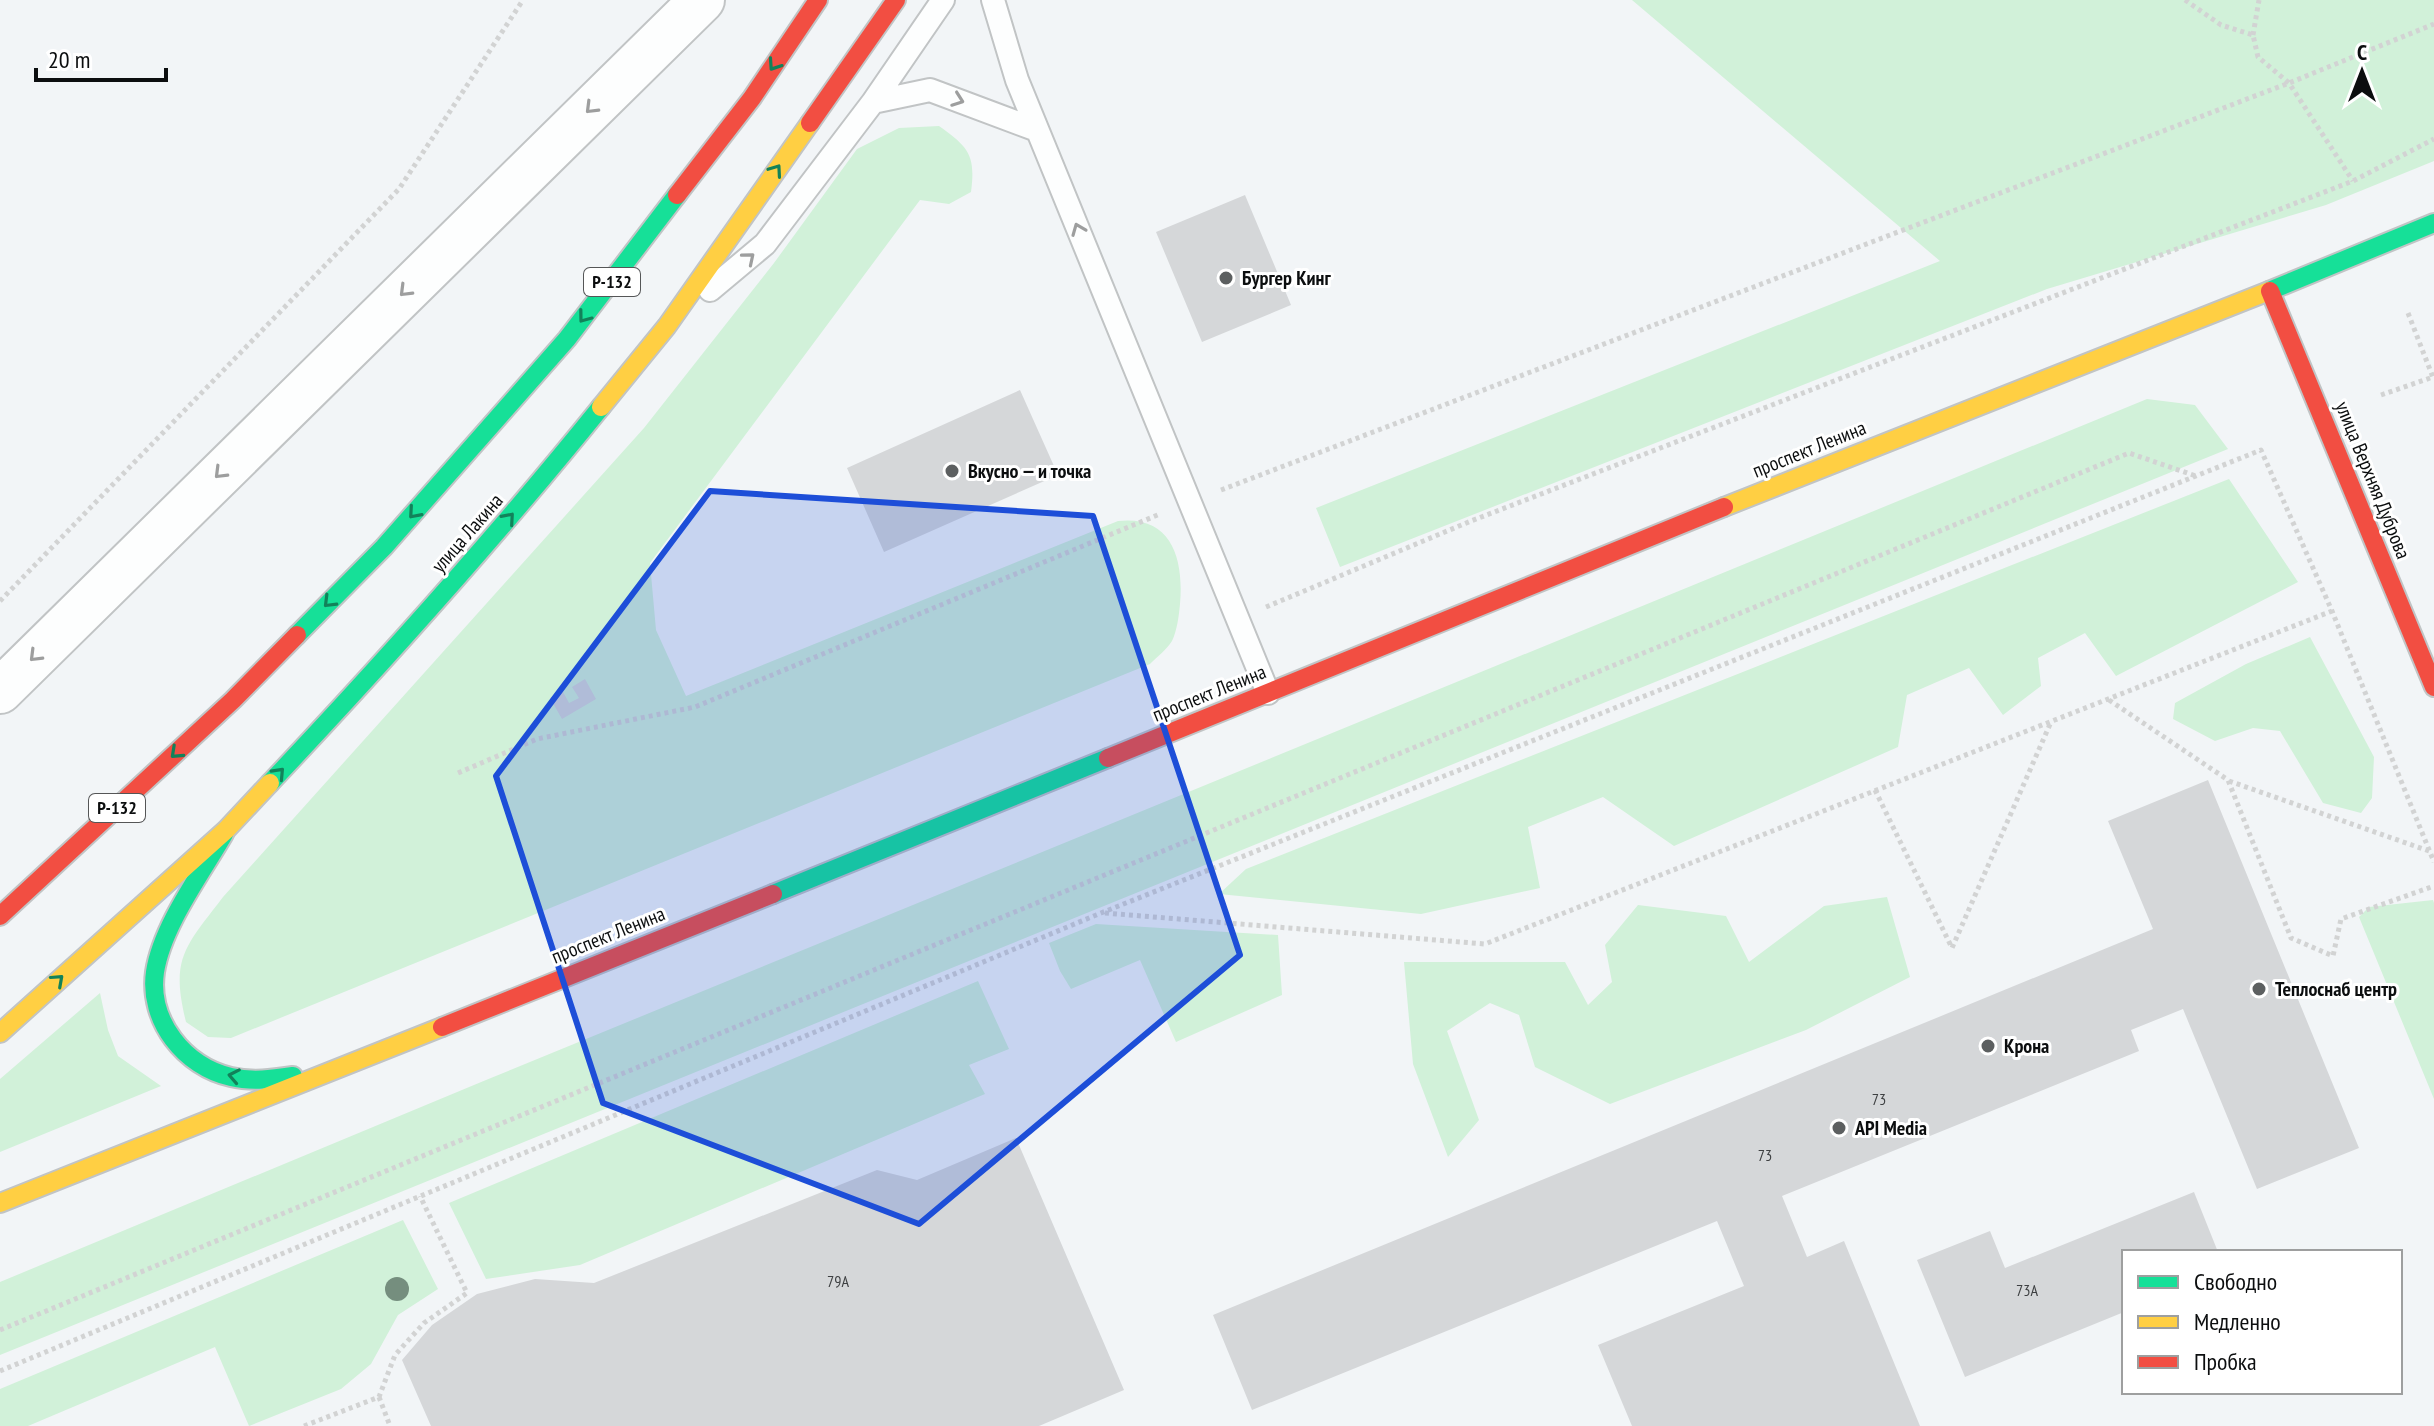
<svg xmlns="http://www.w3.org/2000/svg" width="2434" height="1426" font-family="'PT Sans Narrow',sans-serif">
<style>
.green{fill:#d1f1d9}
.building{fill:#d5d7d9}
.lines{fill:none;stroke-linecap:round;stroke-linejoin:round}
.lane-casing{stroke:#c1c4c5;stroke-width:26}
.street-casing{stroke:#c1c4c5;stroke-width:48}
.fast-casing{stroke:#c1c4c5;stroke-width:22}
.slow-casing{stroke:#c1c4c5;stroke-width:22}
.jam-casing{stroke:#c1c4c5;stroke-width:22}
.path{stroke:#d2d3d3;stroke-width:5;stroke-dasharray:4 4;stroke-linecap:butt}
.lane{stroke:#fdfefe;stroke-width:22}
.street{stroke:#fdfefe;stroke-width:44}
.fast{stroke:#16e098;stroke-width:18}
.slow{stroke:#ffcf43;stroke-width:18}
.jam{stroke:#f24e42;stroke-width:18}
.tree{fill:#758e7e}
.oneway{stroke:#12825a}
.oneway2{stroke:#9d9e9e}
.marked{fill:#1d4ed8;fill-opacity:0.2;stroke:#1d4ed8;stroke-width:6;stroke-linejoin:round}
.poi-dot{fill:#5c5f60;stroke:#fff;stroke-width:3}
.labels{text-anchor:middle;stroke-width:6;stroke-linejoin:round;paint-order:stroke}
.number-label{font-size:16px;fill:#3e4042}
.shield{fill:#fff;stroke:#555657;stroke-width:2}
.shield-label{font-size:18px;font-weight:bold;fill:#0c0e0f}
.poi-label{font-size:20px;font-weight:bold;fill:#0c0e0f;stroke:#fff;text-anchor:start}
.street-label{font-size:20px;fill:#0c0e0f;stroke:#fff}
</style>
<rect width="100%" height="100%" fill="#f2f5f7"/>
<!-- green -->
<path class="green" d="M1632,0H2434V161L2326,205L2047,289L1340,567L1316,508L1940,261Z
M939,126C968,147 976,154 971,192L949,204L920,200L650,563L656,630L686,696L1118,521C1172,515 1184,559 1180,604C1179,615 1177,631 1172,641C1167,649 1157,657 1150,664L231,1038L208,1037L186,1022C170,958 185,947 223,897L644,428L774,263L857,149L899,128Z
M2147,399L2195,405L2228,449L0,1355V1282L486,1080Z
M2229,479L2298,582L2116,676L2085,633L2038,658L2041,686L2003,715L1969,668L1907,695L1898,747L1674,846L1603,797L1528,827L1540,888L1421,914L1219,894L1246,869Z
M2310,637L2374,757L2372,798L2361,813L2323,803L2280,731L2253,728L2215,741L2173,719L2175,703L2246,664Z
M1887,897L1910,977L1806,1030L1610,1104L1535,1067L1519,1015L1490,1003L1447,1031L1479,1120L1448,1157L1413,1064L1404,962H1565L1588,1005L1612,982L1605,945L1638,905L1726,916L1749,962L1824,906Z
M2433,900L2434,903V1099L2359,917L2369,907Z
M1096,924L1278,935L1282,995L1176,1042L1140,960L1071,989L1060,971L1049,943Z
M978,981L1009,1049L969,1065L985,1094L580,1265L486,1279L449,1203Z
M100,993L108,1030L118,1056L161,1086L0,1152V1079Z
M403,1220L438,1289L398,1315L371,1364L341,1389L249,1426L215,1347L28,1426H0V1389Z"/>
<!-- building -->
<path class="building" d="M1245,195L1291,305L1202,342L1156,232Z
M1020,390L1058,475L884,552L847,468Z
M585,679L596,699L562,719L550,698L562,690L569,703L579,698L572,687Z
M2208,780L2359,1148L2257,1189L2183,1009L2131,1030L2139,1051L1782,1196L1807,1257L1844,1241L1920,1426H1632L1598,1345L1744,1286L1717,1221L1252,1410L1213,1315L2153,929L2108,821Z
M1016,1138L1124,1390L1039,1426H431L402,1360L432,1325L477,1294L535,1279L594,1283L877,1170L917,1180Z
M2194,1192L2218,1252H2124V1312L1965,1377L1917,1260L1990,1231L2005,1268Z"/>
<g class="lines">
<!-- lane casing -->
<g class="lane-casing">
<path id="lane" d="M993,0L1017,80L1268,693
M873,102L943,0
M710,290L765,244L873,102L930,90L1037,130"/>
</g>
<!-- street casing -->
<g class="street-casing">
<path id="street" d="M0,691L702,0"/>
</g>
<!-- fast casing -->
<g class="fast-casing">
<path id="fast" d="M2269,291L2434,223
M297,635L384,547L567,339L677,195
M270,783C385,661 496,537 601,407
M224,834C201,874 162,926 155,972C148,1021 185,1067 231,1077C252,1082 273,1079 293,1076
M773,894L1108,758"/>
</g>
<!-- slow casing -->
<g class="slow-casing">
<path id="slow" d="M601,407L667,326L810,123
M1724,507L2269,291
M0,1033L226,830L270,783
M0,1203L442,1027"/>
</g>
<!-- jam casing -->
<g class="jam-casing">
<path id="jam" d="M810,123L896,0
M677,195L752,98L818,0
M2270,291L2434,687
M1108,758L1724,507
M0,916L233,700L297,635
M442,1027L773,894"/>
</g>
<!-- path -->
<path class="path" d="M2185,0L2221,25L2253,35L2258,57L2289,83L2353,181
M2253,35L2259,0
M2408,313L2434,380
M2381,395L2433,377
M1221,490L2289,83L2434,24
M0,601L399,189L523,0
M1266,607L1471,521L2353,181L2434,139
M2109,700L2228,780L2291,938L2333,956L2341,919L2434,886
M458,773L537,739L695,707L1160,514
M2229,781L2429,851
M1875,790L1952,948L2051,722
M1105,913L1485,944L2332,611
M0,1330L2129,453L2196,476
M0,1371L1101,913L2261,450L2332,611L2434,862
M379,1397L390,1426
M304,1426L379,1397L395,1355L424,1323L467,1293L420,1196"/>
<!-- lane -->
<use href="#lane" class="lane"/>
<!-- street -->
<use href="#street" class="street"/>
<!-- fast -->
<use href="#fast" class="fast"/>
<!-- slow -->
<use href="#slow" class="slow"/>
<!-- jam -->
<use href="#jam" class="jam"/>
</g>
<!-- trees -->
<circle class="tree" cx="397" cy="1289" r="12"/>
<!-- one-way arrows -->
<defs><path id="oneway-chevron" d="M-2-3.5L2.5 0L-2 3.5" fill="none" stroke-width="1.6" stroke-linecap="round" stroke-linejoin="round" transform="scale(2)"/></defs>
<g class="oneway">
<use href="#oneway-chevron" transform="translate(774 65) rotate(124)"/>
<use href="#oneway-chevron" transform="translate(776 170) rotate(-55)"/>
<use href="#oneway-chevron" transform="translate(584 317) rotate(127)"/>
<use href="#oneway-chevron" transform="translate(414 513) rotate(131)"/>
<use href="#oneway-chevron" transform="translate(509 518) rotate(-49)"/>
<use href="#oneway-chevron" transform="translate(329 602) rotate(135)"/>
<use href="#oneway-chevron" transform="translate(176 753) rotate(137)"/>
<use href="#oneway-chevron" transform="translate(279 773) rotate(-47)"/>
<use href="#oneway-chevron" transform="translate(58 980) rotate(-42)"/>
<use href="#oneway-chevron" transform="translate(234 1076) rotate(-169)"/>
</g>
<g class="oneway2">
<use href="#oneway-chevron" transform="translate(958 100) rotate(20)"/>
<use href="#oneway-chevron" transform="translate(591 108) rotate(135)"/>
<use href="#oneway-chevron" transform="translate(1078 229) rotate(-112)"/>
<use href="#oneway-chevron" transform="translate(749 258) rotate(-40)"/>
<use href="#oneway-chevron" transform="translate(405 291) rotate(135)"/>
<use href="#oneway-chevron" transform="translate(220 473) rotate(135)"/>
<use href="#oneway-chevron" transform="translate(35 656) rotate(135)"/>
</g>
<!-- marked area -->
<path class="marked" d="M710,491L1093,516L1240,955L919,1224L603,1103L496,776Z"/>
<!-- markers -->
<g class="poi-dot">
<circle cx="1226" cy="278" r="8"/>
<circle cx="952" cy="471" r="8"/>
<circle cx="2259" cy="989" r="8"/>
<circle cx="1988" cy="1046" r="8"/>
<circle cx="1839" cy="1128" r="8"/>
</g>
<g class="labels">
<!-- number labels -->
<g class="number-label">
<text x="1879" y="1105">73</text>
<text x="1765" y="1161">73</text>
<text x="838" y="1287">79А</text>
<text x="2027" y="1296">73А</text>
</g>
<!-- shield labels -->
<g class="shield">
<rect x="584" y="268" width="56" height="28" rx="6"/>
<rect x="89" y="794" width="56" height="28" rx="6"/>
</g>
<g class="shield-label">
<text x="612" y="288">Р-132</text>
<text x="117" y="814">Р-132</text>
</g>
<!-- poi labels -->
<g class="poi-label">
<text x="1242" y="285">Бургер Кинг</text>
<text x="968" y="478">Вкусно — и точка</text>
<text x="2275" y="996">Теплоснаб центр</text>
<text x="2004" y="1053">Крона</text>
<text x="1855" y="1135">API Media</text>
</g>
<!-- street labels -->
<g class="street-label">
<text transform="translate(1809 449) rotate(-22)" y="7">проспект Ленина</text>
<text transform="translate(2373 480) rotate(68)" y="7">улица Верхняя Дуброва</text>
<text transform="translate(467 533) rotate(-49)" y="7">улица Лакина</text>
<text transform="translate(1209 693) rotate(-22)" y="7">проспект Ленина</text>
<text transform="translate(608 935) rotate(-22)" y="7">проспект Ленина</text>
</g>
</g>
<!-- legend -->
<rect x="2122" y="1250" width="280" height="144" fill="#ffffff" stroke="#9e9f9f" stroke-width="2"/>
<rect x="2138" y="1276" width="40" height="12" fill="#16e098" stroke="#9e9f9f" stroke-width="2"/>
<text x="2194" y="1290" font-size="24" fill="#0c0e0f">Свободно</text>
<rect x="2138" y="1316" width="40" height="12" fill="#ffcf43" stroke="#9e9f9f" stroke-width="2"/>
<text x="2194" y="1330" font-size="24" fill="#0c0e0f">Медленно</text>
<rect x="2138" y="1356" width="40" height="12" fill="#f24e42" stroke="#9e9f9f" stroke-width="2"/>
<text x="2194" y="1370" font-size="24" fill="#0c0e0f">Пробка</text>
<!-- north arrow -->
<g transform="translate(2362 72)" stroke="#ffffff" stroke-width="6" paint-order="stroke">
<path d="M0-6L14 30L0 20L-14 30Z" fill="#0c0e0f"/>
<text y="-12" font-size="22" font-weight="bold" text-anchor="middle" fill="#0c0e0f">С</text>
</g>
<!-- scale -->
<path d="M36 68v12h130v-12" fill="none" stroke="#0c0e0f" stroke-width="4"/>
<text x="48" y="68" font-size="24" fill="#0c0e0f" stroke="#ffffff" stroke-width="6" paint-order="stroke">20 m</text>
</svg>
